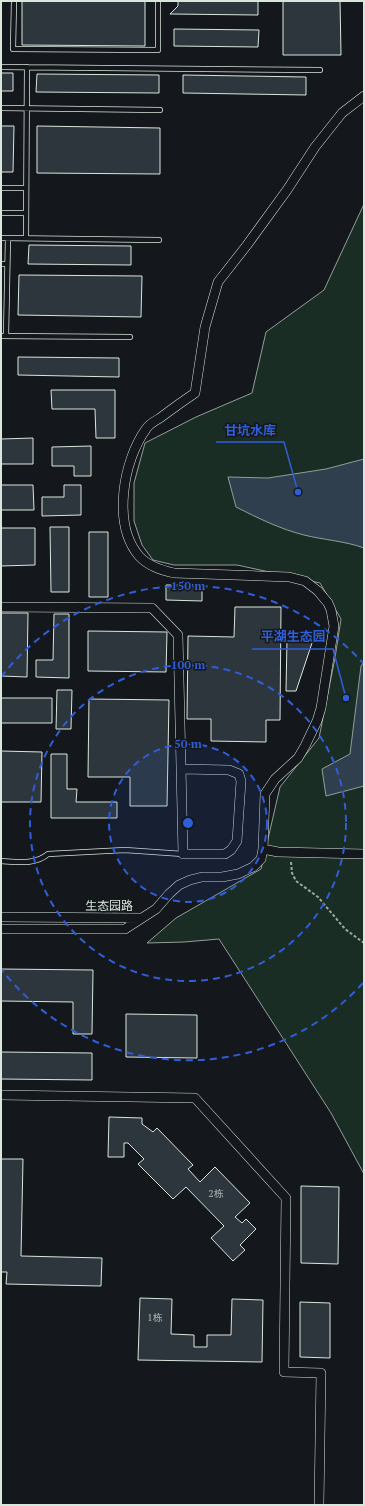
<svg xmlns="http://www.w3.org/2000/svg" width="365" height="1506" font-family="'PT Serif','Noto Sans SC',serif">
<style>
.green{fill:#1a2d24;stroke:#939e99}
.water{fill:#2f3f4d;stroke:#939e99}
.building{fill:#2c363c;stroke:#d8e6dc}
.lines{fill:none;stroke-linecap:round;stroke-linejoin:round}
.service-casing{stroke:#d8e6dc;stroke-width:6}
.minor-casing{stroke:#d8e6dc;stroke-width:10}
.path{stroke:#9da8a2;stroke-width:2;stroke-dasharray:3 2;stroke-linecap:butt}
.service{stroke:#14181c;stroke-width:4.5}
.minor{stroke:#14181c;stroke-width:9}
.ring{fill:none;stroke:#305dd8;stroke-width:2;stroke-dasharray:7 5}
.labels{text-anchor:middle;stroke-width:3;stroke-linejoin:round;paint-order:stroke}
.number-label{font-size:10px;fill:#adbab4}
.street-label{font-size:12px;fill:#d8e6dc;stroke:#14181c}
.centre{fill:#305dd8;stroke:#14181c;stroke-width:2}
.ring-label{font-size:12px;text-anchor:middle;font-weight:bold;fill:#305dd8;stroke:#14181c;stroke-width:3;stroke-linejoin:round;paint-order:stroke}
.leader{fill:none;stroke:#305dd8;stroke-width:1.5}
.callout-dot{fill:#305dd8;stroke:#14181c;stroke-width:1.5}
.callout-label{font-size:13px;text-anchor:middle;font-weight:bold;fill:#305dd8;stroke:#14181c;stroke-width:3;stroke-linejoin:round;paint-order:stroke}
</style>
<rect width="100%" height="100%" fill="#14181c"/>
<!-- green -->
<path class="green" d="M364,204V1174L331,1113L219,939L184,942L147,943L176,918L261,869L280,787L319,738L335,658L341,619L320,583L237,565H174L153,560L142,545L134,521V483L145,443L196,417L252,393L266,332L324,290Z"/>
<!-- water -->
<path class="water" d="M364,459V548C345,541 324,540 304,535C280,529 258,518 236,507L228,477L268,478L326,469Z
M364,662V786L326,796L322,769L350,754L361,666Z"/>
<!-- building -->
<path class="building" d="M22,1H145V46L22,45Z
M178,1H258V15L170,14L178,6Z
M283,1H340L341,55H283Z
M174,29L259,30L258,47L174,46Z
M1,73H13V91H1Z
M37,74L159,75V93L36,92Z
M183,75L306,77V95L183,93Z
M1,126H14L13,172H1Z
M37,126L160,128V174L37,173Z
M29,245L131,246V265L28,264Z
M19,275L142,276L141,317L18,315Z
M18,357L119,358V377L18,375Z
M51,390H115V438H96L95,409H52Z
M33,438V464H1V439Z
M91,446V476H74V466H52V447Z
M1,485H33L34,510H1Z
M64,485H81V515L42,516V497H64Z
M50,527H69V592H51Z
M1,528H35V565L1,566Z
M89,532H108V597H89Z
M166,585H202V601L166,600Z
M235,607H281L280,720H266V742L211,741V719H187L188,636L234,637Z
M1,613H28L27,677L1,676Z
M54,614H69V678L36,677V660H53Z
M88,631L167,632L166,672L88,671Z
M287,640H313L296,691H286Z
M57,690H72L71,729H56Z
M1,698H52V723H1Z
M89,699L169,700L167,806H130V777H88Z
M1,751L42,752L41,802H1Z
M51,754H67V789H77L76,802H117V818H51Z
M1,969L93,970L92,1034H73V1002L1,1001Z
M126,1014L197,1015V1058L126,1057Z
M1,1052L92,1053V1080L1,1079Z
M109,1117L142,1118V1124L153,1132L157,1128L193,1165L188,1169L200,1182L215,1167L250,1203L235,1217L242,1223L246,1219L256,1229L240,1245L245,1250L233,1261L211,1238L224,1226L186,1187L173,1199L138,1164L144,1159L128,1143H124V1157H108Z
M1,1159H23L21,1256L102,1258L101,1286L6,1284L7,1272H1Z
M301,1186L339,1187L338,1264L301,1263Z
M140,1298L172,1299L171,1334L194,1335V1347H207V1335H231L232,1299L263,1300L262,1362L138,1360Z
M300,1302L330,1303V1358L300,1357Z"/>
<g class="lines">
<!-- service casing -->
<g class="service-casing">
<path id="service" d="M14,1L13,49L158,50V1
M1,67L320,70
M1,108L160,110
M1,188H26
M1,213H26
M1,238L159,240
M26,238L27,67
M1,264H7
M1,336L130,337
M6,336L8,238
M1,861C18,862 35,865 48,854L125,850L183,854"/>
</g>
<!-- minor casing -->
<g class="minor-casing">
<path id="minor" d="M1,607L152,608L178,635L183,854H225L231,850L237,841L241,781L239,774L229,770L182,769
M263,849L278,852L364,854
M1,917L142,918
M1,929H125L156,909L169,894L179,885L190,880L202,877H222L238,874L253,867L261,859L263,849L265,794L275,779L298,758L305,746L317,721L321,708L334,626L331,610L328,603L318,591L305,581L289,577L174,573C161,570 148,566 139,556C112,524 123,461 146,429C149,424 155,421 160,418C172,409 183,401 195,393L205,327L218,282L247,245L287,190L315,147L342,113L364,96
M1,1095L195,1098L286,1198L284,1372L321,1373L319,1505"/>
</g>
<!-- path -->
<path class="path" d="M291,862L292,873L296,881L318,897L345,929L364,943"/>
<!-- service -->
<use href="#service" class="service"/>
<!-- minor -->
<use href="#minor" class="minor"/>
</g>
<!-- distance rings -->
<circle cx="188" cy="823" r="79" fill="#305dd8" fill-opacity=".12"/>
<g class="ring">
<circle cx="188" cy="823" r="79"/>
<circle cx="188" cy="823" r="158"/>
<path d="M363 983A237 237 0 0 1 1 969M1 677A237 237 0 0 1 363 663"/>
</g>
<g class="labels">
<!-- number labels -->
<g class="number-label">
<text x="216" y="1197">2栋</text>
<text x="155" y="1321">1栋</text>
</g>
<!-- street labels -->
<g class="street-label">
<text x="109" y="910">生态园路</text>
</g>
</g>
<circle cx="188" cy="823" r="6" class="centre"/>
<g class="ring-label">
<text x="188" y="590">150 m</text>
<text x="188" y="669">100 m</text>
<text x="188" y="748">50 m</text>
</g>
<!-- callouts -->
<path class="leader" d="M298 492L284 442H216M346 698L333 649H252"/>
<g class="callout-dot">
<circle cx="298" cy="492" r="4"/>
<circle cx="346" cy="698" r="4"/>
</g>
<g class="callout-label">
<text x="250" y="435">甘坑水库</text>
<text x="293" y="641">平湖生态园</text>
</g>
<!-- border -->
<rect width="365" height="1506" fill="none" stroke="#d8e6dc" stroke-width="4"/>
</svg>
